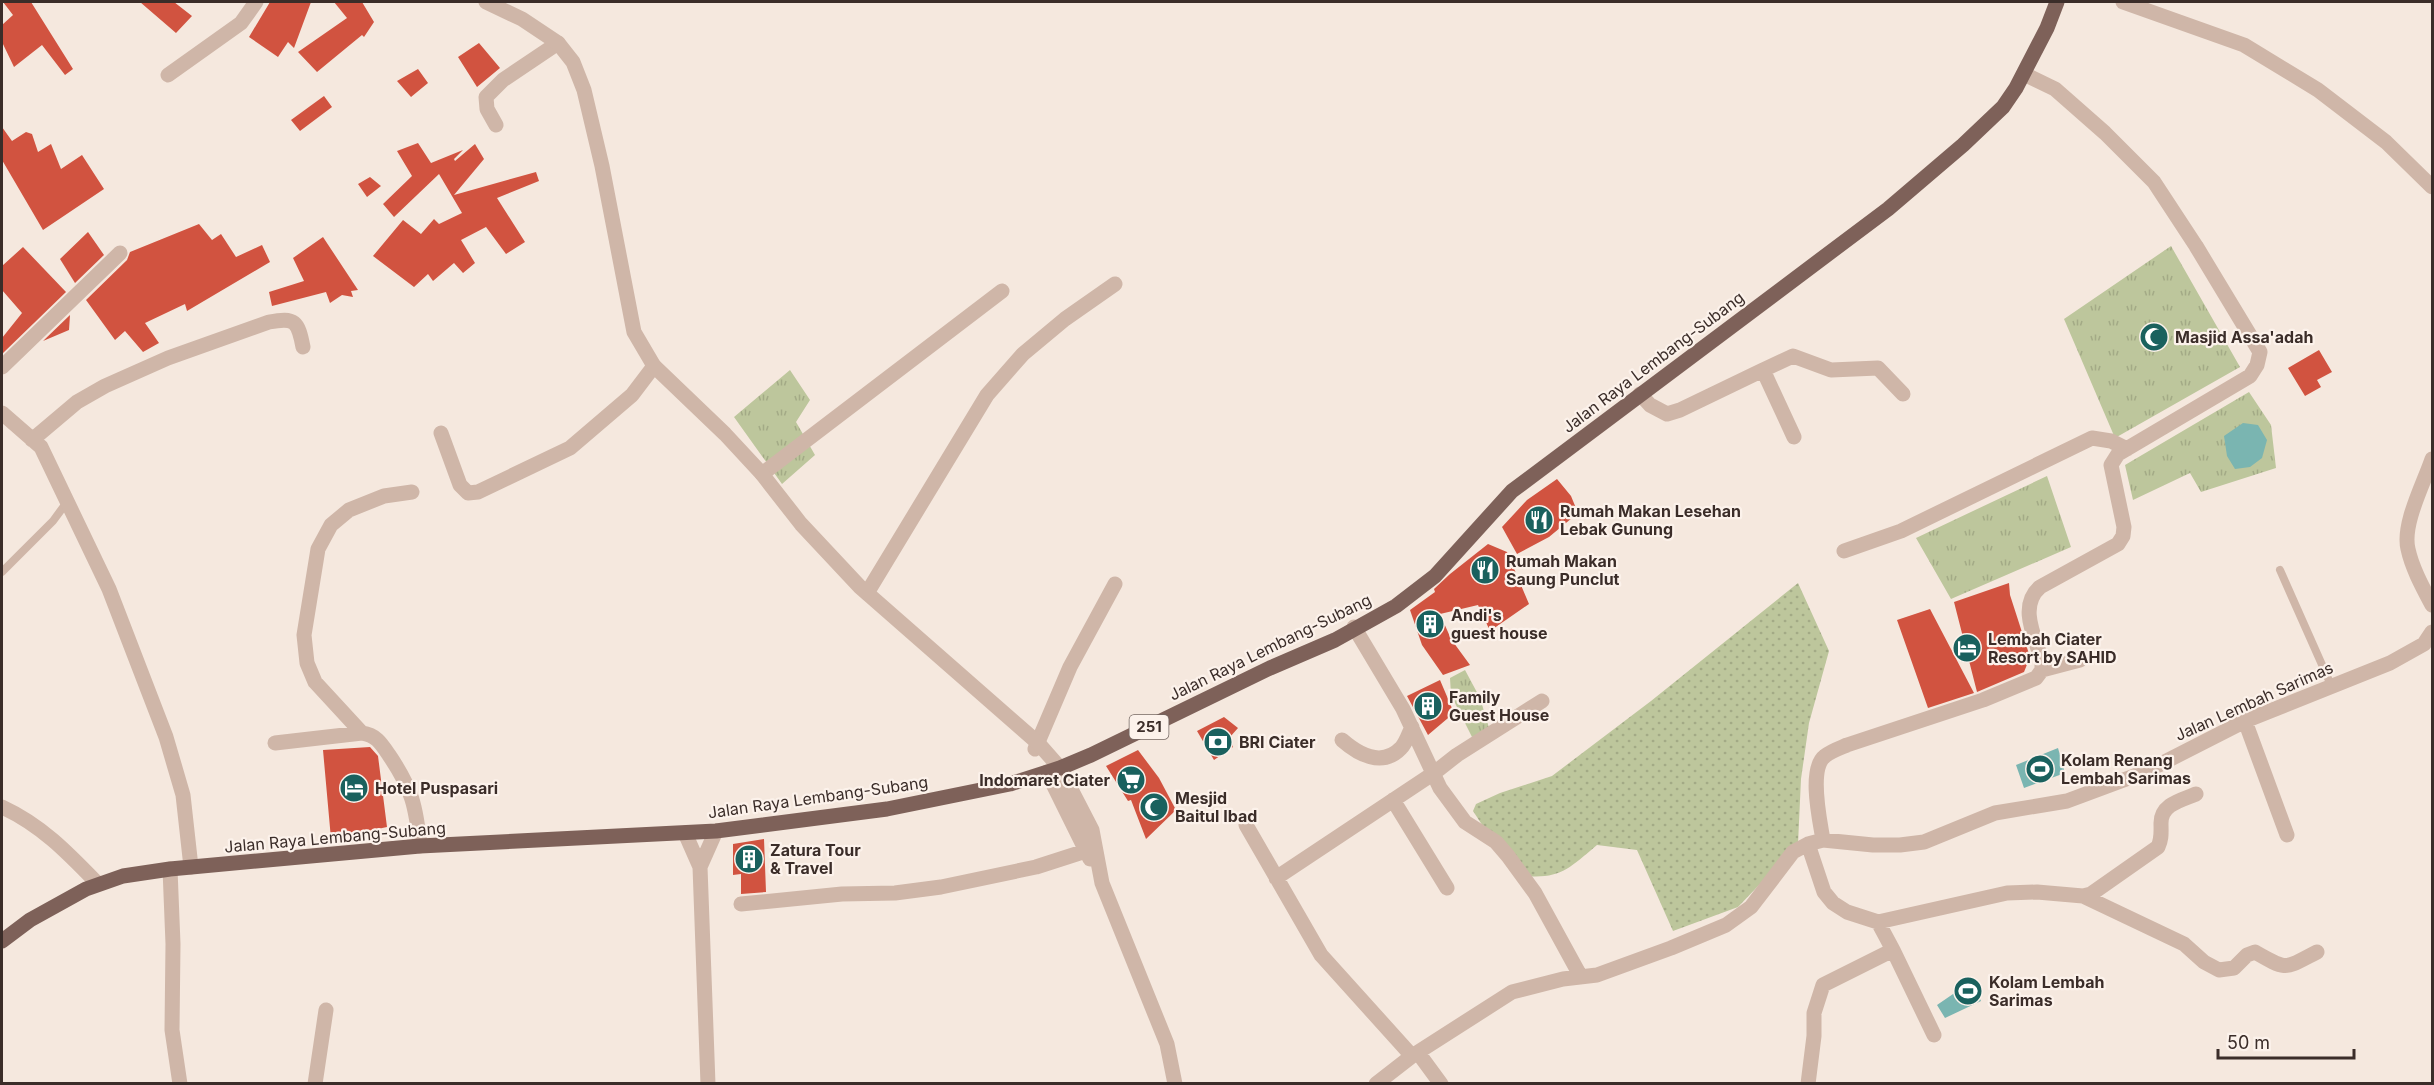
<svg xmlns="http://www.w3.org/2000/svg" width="2434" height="1085" font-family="Inter,sans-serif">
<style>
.grass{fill:url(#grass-dots)}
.park{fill:url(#park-tufts)}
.water{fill:#7ab5b1}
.building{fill:#d15340}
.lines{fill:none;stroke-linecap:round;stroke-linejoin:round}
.service{stroke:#cfb6a8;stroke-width:8}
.minor{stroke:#cfb6a8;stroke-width:15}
.tertiary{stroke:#cfb6a8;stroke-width:15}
.primary{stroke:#7e6159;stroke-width:15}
.labels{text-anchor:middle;stroke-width:4.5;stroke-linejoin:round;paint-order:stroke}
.shield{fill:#fcf2eb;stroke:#756863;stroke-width:1.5}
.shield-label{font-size:15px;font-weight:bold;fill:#3b2d29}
.poi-label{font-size:16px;font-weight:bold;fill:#3b2d29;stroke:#fcf2eb;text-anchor:start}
.street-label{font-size:16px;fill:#3b2d29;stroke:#fcf2eb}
</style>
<defs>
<pattern id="grass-dots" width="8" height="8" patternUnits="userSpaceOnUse" patternTransform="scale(1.5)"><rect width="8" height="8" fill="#bdc69c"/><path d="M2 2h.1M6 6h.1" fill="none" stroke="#a3aa86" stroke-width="1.8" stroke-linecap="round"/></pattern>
<pattern id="park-tufts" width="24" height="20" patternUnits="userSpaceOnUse" patternTransform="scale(1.5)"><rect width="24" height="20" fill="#bdc69c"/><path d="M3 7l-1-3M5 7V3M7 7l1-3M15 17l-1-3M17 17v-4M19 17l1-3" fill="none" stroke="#a3aa86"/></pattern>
</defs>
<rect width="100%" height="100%" fill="#f5e8de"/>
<!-- grass -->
<path class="grass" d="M1798,583L1829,651L1809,723L1801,779L1798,844L1738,907L1673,931L1637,850L1597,845C1565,872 1559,880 1515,875L1473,811L1476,804L1500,793L1552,776L1651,701Z"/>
<!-- park -->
<path class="park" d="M2171,246L2240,367L2115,438L2064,319Z
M790,370L810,400L796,422L815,455L782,484L734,417Z
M2249,392L2271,425L2276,468L2201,492L2190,473L2133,500L2125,465Z
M2047,476L2071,547L1951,599L1916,538Z
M1465,670L1480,698L1490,731L1472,737L1451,695L1450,678Z"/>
<!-- water -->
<path class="water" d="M2243,423L2258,425L2267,440L2262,458L2250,467L2235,469L2227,456L2224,436Z
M2058,748L2065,773L2024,788L2016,765Z
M1972,981L1981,1001L1945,1018L1937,1005Z"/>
<!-- building -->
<path class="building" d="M3,2H31L73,69L65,75L42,45L14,67L2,42V25L13,15Z
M140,2H174L192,16L176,33Z
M270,2H311L294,48L288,42L278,57L249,37Z
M334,2H362L374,22L364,37L362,35L317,72L298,52L347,18Z
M479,43L500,68L477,87L458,57Z
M418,69L428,83L411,97L397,81Z
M324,96L332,107L300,131L291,120Z
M2,127L12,141L26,132L32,134L38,152L51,144L61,169L82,155L104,189L43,230L2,160Z
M418,143L431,163L463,150L454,159L455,161L475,144L484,159L454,195L536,172L539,181L497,198L525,242L506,254L486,227L461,240L475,263L463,273L454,263L433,281L428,274L414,287L373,256L403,220L421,234L434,219L439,224L462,213L439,174L394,217L383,204L412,176L397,151Z
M370,177L381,186L367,197L358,184Z
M199,224L212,240L221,234L236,257L262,245L270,262L187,311L185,304L145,323L159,343L143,352L125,331L115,340L86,300L127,260L130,252Z
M88,232L104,255L75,283L60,259Z
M323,237L358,290L351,291L353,297L342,295L330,303L326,292L272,306L269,292L304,281L293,258Z
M23,247L66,292L2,354V338L22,313L2,290V266Z
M70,315L69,330L43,341Z
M2319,350L2332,372L2317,380L2321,387L2305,396L2288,368Z
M1557,479L1571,496L1578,513L1549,537L1517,554L1502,527L1527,500Z
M1488,544L1507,552L1529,604L1490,631L1478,605L1440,614L1451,639L1470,665L1443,675L1422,645L1410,610L1435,592L1434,589L1450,574Z
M2009,583L2010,595L2030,657L2024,672L1977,692L1954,602Z
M1930,609L1974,693L1928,708L1897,620Z
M1440,680L1454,713L1428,735L1407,696Z
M1224,717L1238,728L1230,737L1233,747L1214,760L1197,731Z
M370,747L378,756L387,827L331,839L323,750Z
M1138,750L1159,778L1176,810L1146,839L1131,800L1128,801L1106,766Z
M764,839L766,892L741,894V874L733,875V844Z"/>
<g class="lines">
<!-- service -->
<path class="service" d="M2280,570L2331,685
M2,572L53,521L67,502"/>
<!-- minor -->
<path class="minor" d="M2123,2L2244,45L2318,90L2386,142L2432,187
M168,75L241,23L256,2
M496,125L487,109L486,97L503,80L558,43
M2,367L120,253
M1763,370L1793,356L1831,370L1878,368L1903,394
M1640,394L1650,405L1667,414L1680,410L1763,370L1794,437
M2,413L41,447L109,589L166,737L183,795L191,867
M441,433L460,485L468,493L478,492L570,448L632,395L654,366
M32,440L77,402L105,386L168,358L269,322C295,317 298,321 303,347
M2432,459C2424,483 2402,524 2408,549C2412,568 2423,588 2432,605
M762,474L1002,291
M1844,551L1901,531L2092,438L2111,441L2127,449
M867,593L987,395L1023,354L1065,319L1115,284
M1354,627L1403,709L1440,788L1465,822L1496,842L1508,856L1535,893L1581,977
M2042,670L2080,660
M2245,721L2287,835
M362,733L315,682L307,663L304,635L318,549L331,525L349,510L384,496L412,492
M1342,740C1358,754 1382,768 1401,748C1406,743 1409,733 1412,727
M275,743L362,733C376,735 381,743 389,755C412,789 416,806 420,846
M1035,749L1070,667L1115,584
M1060,768L1092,830L1102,883L1167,1044L1175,1084
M1047,772L1090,859
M1393,800L1447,888
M2,807C41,825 67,852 97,883
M1246,825L1321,955L1412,1056
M685,833L700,867L708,1084
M1823,840C1820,821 1808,769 1825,756C1831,751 1840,748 1847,745L1983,700L2036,678L2042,670V661C2035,637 2018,606 2040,587L2118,544L2123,536L2124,527L2111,465L2118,454L2250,376L2257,365L2260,352L2196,246L2154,182L2105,133L2055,89L2024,74
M1808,844L1824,892L1833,903L1847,912L1878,922L2007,893L2037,892L2083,896L2091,894L2158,847C2162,838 2161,833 2161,823C2161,804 2182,800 2196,794
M700,867L716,831
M170,869L173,944L172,1030L180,1084
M1276,878L1434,773L1457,755L1542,701
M2083,896L2184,944L2204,962L2219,970L2234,968L2247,955L2255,952C2288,971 2284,969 2317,952
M741,904L842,894L895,893L941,887L1036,867L1095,848
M1878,922L1893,950L1934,1035
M1419,1054L1441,1084
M315,1084L326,1010
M1376,1084L1412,1056L1512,992L1563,979L1597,975L1671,948L1726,925L1751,907L1793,852L1808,844L1823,840L1873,845H1900L1924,842L1995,813L2067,801L2145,772L2245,721L2390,663L2424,644L2432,632
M1808,1084L1814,1036V1013L1823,985L1893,950"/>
<!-- tertiary -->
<path class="tertiary" d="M486,2L522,19L558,43L573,62L584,90L602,166L634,332L654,366L725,434L762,474L801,524L860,587L1038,743L1060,768"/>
<!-- primary -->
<path class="primary" d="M2,941L30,920L86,889L123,876L170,869L420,846L716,831L887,809L1010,784L1060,768L1091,755L1270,668L1335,640L1396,606L1435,576L1512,491L1888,209L1963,145L2003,107L2016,88L2047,28L2057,2"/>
</g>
<!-- icons -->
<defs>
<g id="mosque-disc" transform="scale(1.5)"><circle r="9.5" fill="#1a615e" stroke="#fcf2eb"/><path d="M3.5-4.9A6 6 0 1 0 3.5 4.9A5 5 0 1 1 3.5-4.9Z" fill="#fff"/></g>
<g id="restaurant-disc" transform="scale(1.5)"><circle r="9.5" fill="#1a615e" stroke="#fcf2eb"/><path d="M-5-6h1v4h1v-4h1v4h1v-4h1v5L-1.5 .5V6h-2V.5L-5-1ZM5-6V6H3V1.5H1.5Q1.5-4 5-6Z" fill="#fff"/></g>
<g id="building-disc" transform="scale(1.5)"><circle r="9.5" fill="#1a615e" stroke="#fcf2eb"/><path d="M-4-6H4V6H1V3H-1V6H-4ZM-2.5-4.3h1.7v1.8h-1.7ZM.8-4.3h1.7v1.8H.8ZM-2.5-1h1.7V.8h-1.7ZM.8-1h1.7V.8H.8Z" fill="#fff"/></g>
<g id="hotel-disc" transform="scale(1.5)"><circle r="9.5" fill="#1a615e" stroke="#fcf2eb"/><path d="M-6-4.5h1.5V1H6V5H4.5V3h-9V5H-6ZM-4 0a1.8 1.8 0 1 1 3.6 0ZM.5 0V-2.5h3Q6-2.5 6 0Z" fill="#fff"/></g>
<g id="bank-disc" transform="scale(1.5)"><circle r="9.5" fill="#1a615e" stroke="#fcf2eb"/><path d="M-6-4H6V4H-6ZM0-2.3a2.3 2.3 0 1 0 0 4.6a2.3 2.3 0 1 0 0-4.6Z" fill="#fff"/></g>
<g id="stadium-disc" transform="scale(1.5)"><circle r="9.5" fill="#1a615e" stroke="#fcf2eb"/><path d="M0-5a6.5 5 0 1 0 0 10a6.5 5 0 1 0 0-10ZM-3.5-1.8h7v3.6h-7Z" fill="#fff"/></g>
<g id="supermarket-disc" transform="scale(1.5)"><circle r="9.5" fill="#1a615e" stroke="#fcf2eb"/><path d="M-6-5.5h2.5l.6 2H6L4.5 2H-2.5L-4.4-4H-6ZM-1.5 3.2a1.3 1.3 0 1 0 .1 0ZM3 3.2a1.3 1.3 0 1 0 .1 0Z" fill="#fff"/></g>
</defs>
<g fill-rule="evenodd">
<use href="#mosque-disc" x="2154" y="337"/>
<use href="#restaurant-disc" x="1539" y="520"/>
<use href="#restaurant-disc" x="1485" y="570"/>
<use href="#building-disc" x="1430" y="624"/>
<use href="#hotel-disc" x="1967" y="648"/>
<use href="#building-disc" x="1428" y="706"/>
<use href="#bank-disc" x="1218" y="742"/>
<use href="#stadium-disc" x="2040" y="769"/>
<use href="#supermarket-disc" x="1131" y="780"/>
<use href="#hotel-disc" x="354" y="788"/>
<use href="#mosque-disc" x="1154" y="807"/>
<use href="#building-disc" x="749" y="859"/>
<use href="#stadium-disc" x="1968" y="991"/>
</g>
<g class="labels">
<!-- shield labels -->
<rect class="shield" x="1129.5" y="715" width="39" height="24" rx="4.5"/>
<g class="shield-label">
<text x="1149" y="732">251</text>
</g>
<!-- poi labels -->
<g class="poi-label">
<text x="2175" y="343">Masjid Assa'adah</text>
<text x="1560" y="517">Rumah Makan Lesehan<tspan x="1560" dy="18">Lebak Gunung</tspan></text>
<text x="1506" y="567">Rumah Makan<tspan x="1506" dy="18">Saung Punclut</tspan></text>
<text x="1451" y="621">Andi's<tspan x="1451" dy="18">guest house</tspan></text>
<text x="1988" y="645">Lembah Ciater<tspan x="1988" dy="18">Resort by SAHID</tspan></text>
<text x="1449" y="703">Family<tspan x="1449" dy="18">Guest House</tspan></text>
<text x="1239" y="748">BRI Ciater</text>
<text x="2061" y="766">Kolam Renang<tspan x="2061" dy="18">Lembah Sarimas</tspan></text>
<text x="1110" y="786" text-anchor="end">Indomaret Ciater</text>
<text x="375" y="794">Hotel Puspasari</text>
<text x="1175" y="804">Mesjid<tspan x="1175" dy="18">Baitul Ibad</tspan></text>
<text x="770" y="856">Zatura Tour<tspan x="770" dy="18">&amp; Travel</tspan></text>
<text x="1989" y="988">Kolam Lembah<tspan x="1989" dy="18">Sarimas</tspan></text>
</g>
<!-- street labels -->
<g class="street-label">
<text transform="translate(1653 362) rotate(-37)" y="6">Jalan Raya Lembang-Subang</text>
<text transform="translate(1270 647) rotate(-26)" y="6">Jalan Raya Lembang-Subang</text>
<text transform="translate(2254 701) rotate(-24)" y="6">Jalan Lembah Sarimas</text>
<text transform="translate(818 797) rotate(-8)" y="6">Jalan Raya Lembang-Subang</text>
<text transform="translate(335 837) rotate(-5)" y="6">Jalan Raya Lembang-Subang</text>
</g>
</g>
<!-- border -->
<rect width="2434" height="1085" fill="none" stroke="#3b2d29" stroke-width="6"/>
<!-- scale -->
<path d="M2218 1049v9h136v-9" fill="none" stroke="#3b2d29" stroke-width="3"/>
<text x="2227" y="1049" font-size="18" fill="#3b2d29" stroke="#fcf2eb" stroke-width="4.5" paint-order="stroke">50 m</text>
</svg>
